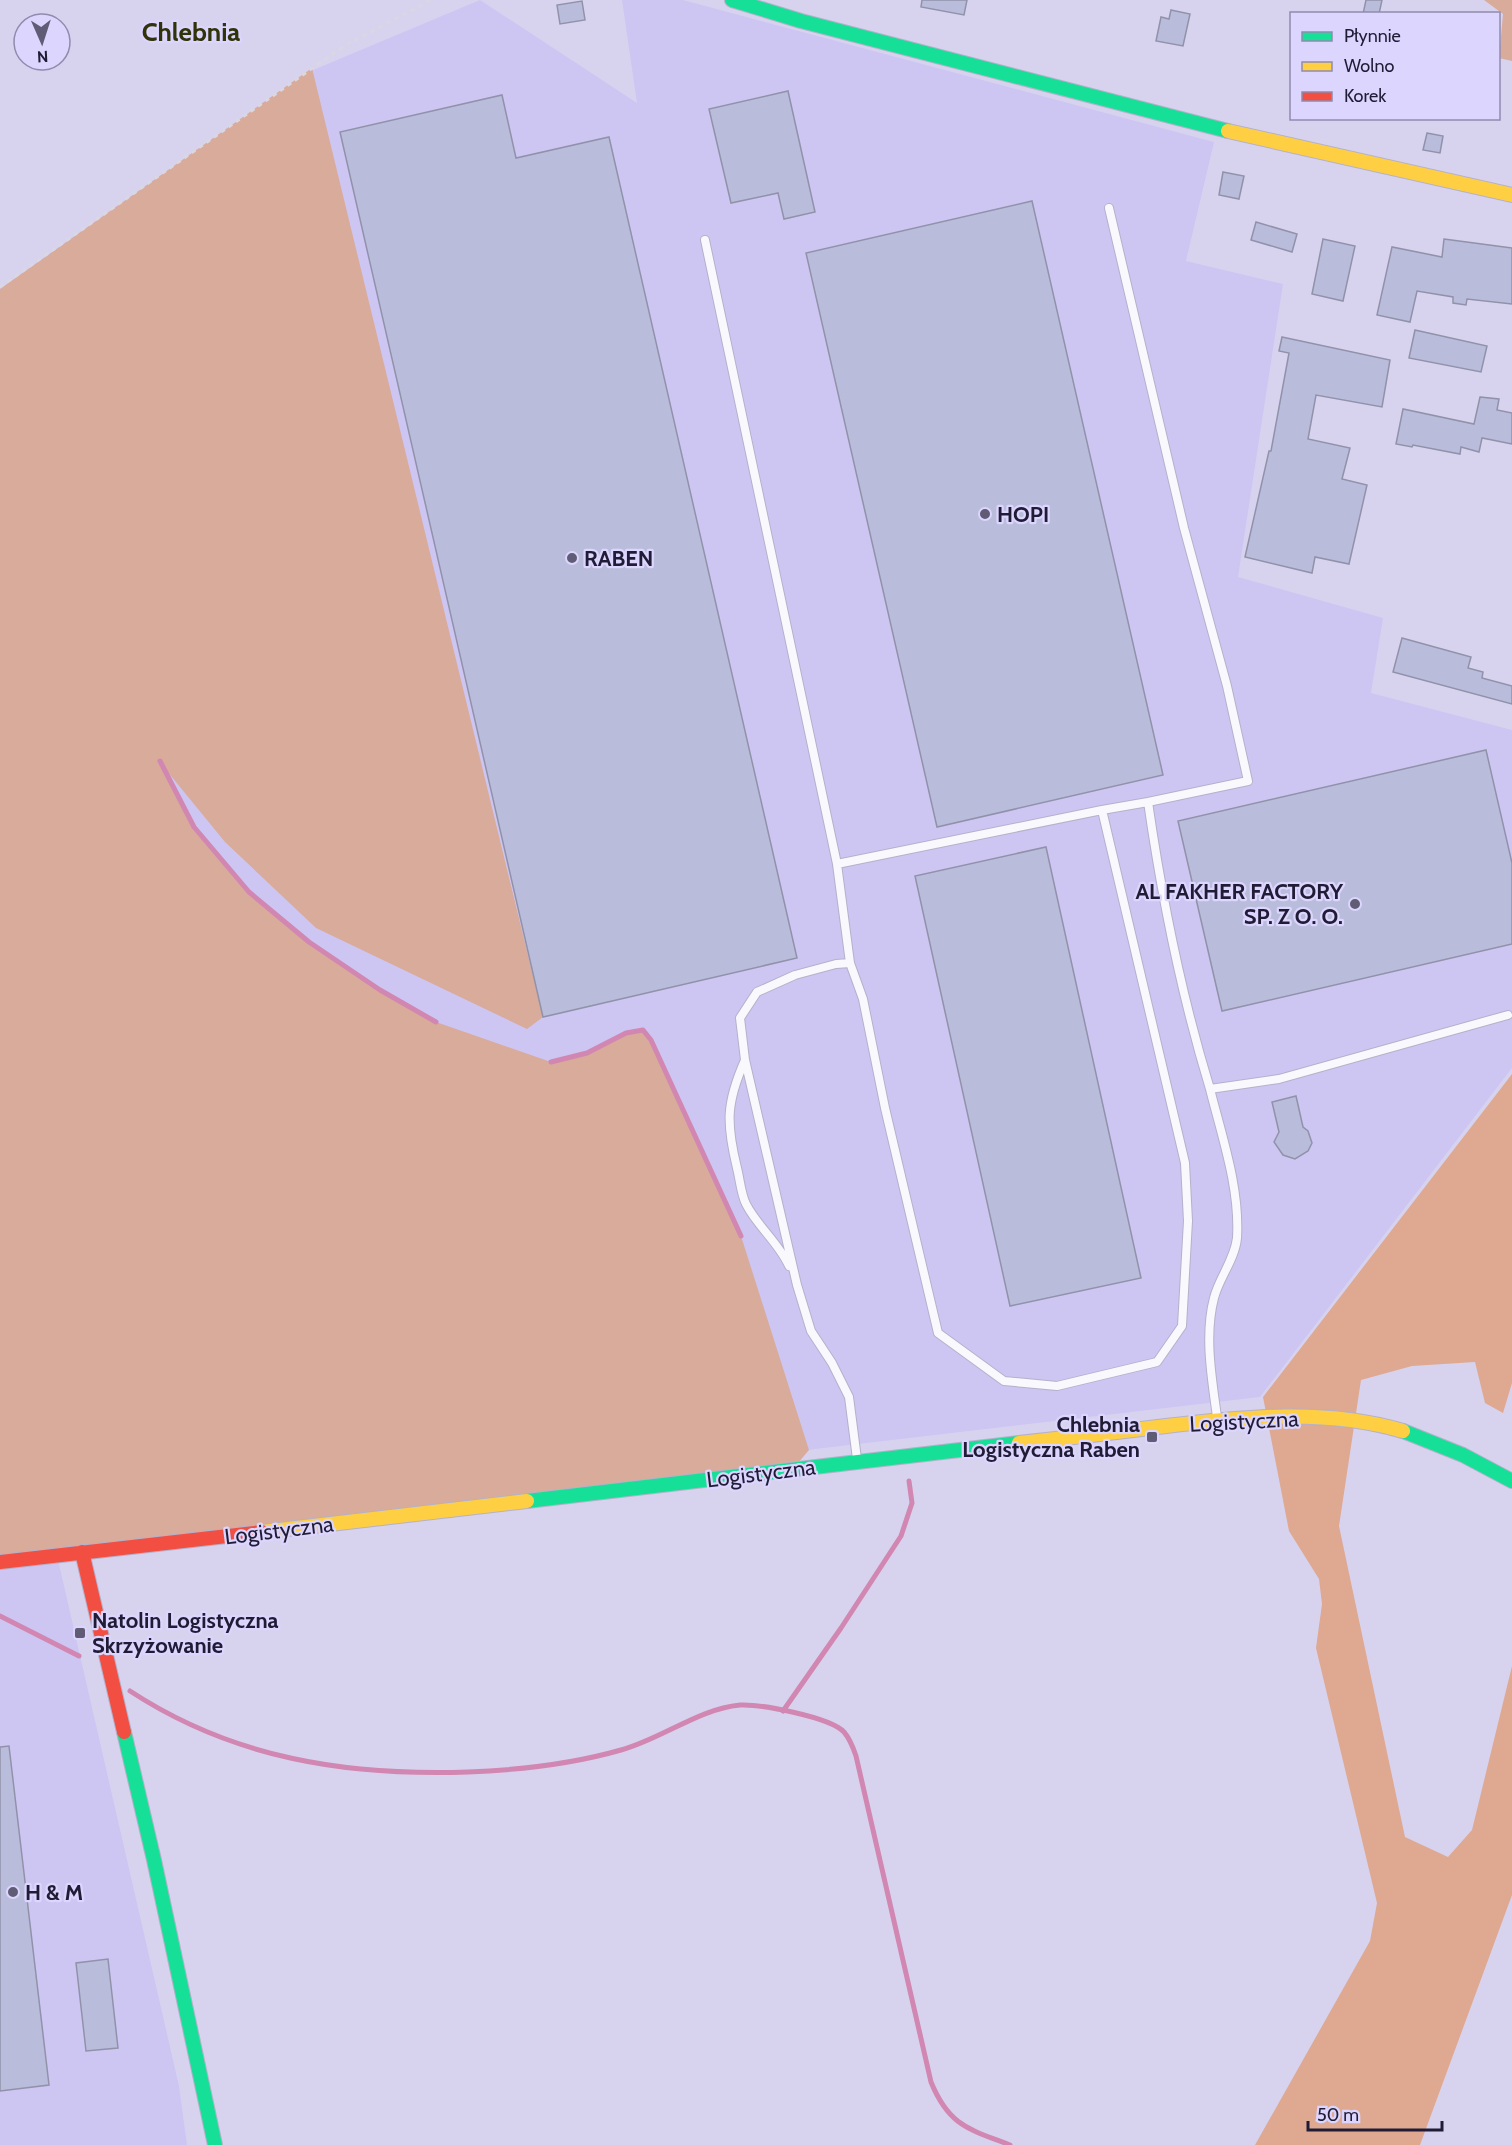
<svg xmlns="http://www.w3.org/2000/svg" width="1512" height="2145" font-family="Cabin,sans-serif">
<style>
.built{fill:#cdc6f3}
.green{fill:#d9ab9b}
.forest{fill:#dea891}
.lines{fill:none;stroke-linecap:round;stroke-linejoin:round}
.stream{stroke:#d187b1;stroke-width:5}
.building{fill:#b9bcdb;stroke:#9192aa;stroke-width:1.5}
.lane-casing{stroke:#b5b1ca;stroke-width:10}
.fast-casing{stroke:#b5b1ca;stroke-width:16}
.slow-casing{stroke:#b5b1ca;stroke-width:16}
.jam-casing{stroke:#b5b1ca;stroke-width:16}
.path{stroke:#d9d7e1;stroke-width:3;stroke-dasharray:4.5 4.5;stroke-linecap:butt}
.lane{stroke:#f9f8fd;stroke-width:8}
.fast{stroke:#16e098;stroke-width:14}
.slow{stroke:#ffcf43;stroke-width:14}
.jam{stroke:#f24e42;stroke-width:14}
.poi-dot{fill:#615c76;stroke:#dcd5fe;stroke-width:2}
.labels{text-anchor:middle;stroke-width:4.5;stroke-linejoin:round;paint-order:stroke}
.poi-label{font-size:22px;font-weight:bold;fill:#211c35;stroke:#dcd5fe;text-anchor:start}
.street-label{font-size:22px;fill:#211c35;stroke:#dcd5fe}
.quarter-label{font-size:26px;font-weight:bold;fill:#313309;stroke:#dcd5fe}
</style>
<rect width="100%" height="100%" fill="#d7d3ef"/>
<!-- built -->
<path class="built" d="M480,0L637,103L622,0H683L1214,142L1186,261L1283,284L1238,577L1383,618L1371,693L1512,730V1068L1260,1397L53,1538L179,2086L187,2145H0V289L306,73Z"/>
<!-- green -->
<path class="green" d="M1484,0H1512V61L1499,58L1503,14Z
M312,68L543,1017L527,1029L316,928L225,842L162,765L194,827L249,892L309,942L380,990L436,1022L551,1062L587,1053L626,1033L643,1030L651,1040L741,1236L809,1450L792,1470L0,1562V289Z"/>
<!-- forest -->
<path class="forest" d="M1512,1074V1383L1503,1413L1485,1403L1475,1362L1412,1366L1361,1380L1339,1526L1405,1837L1448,1857L1472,1830L1512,1666V1895L1420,2145H1255L1370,1941L1377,1903L1316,1648L1322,1604L1319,1579L1289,1531L1263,1397Z"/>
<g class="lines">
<!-- stream -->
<path class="stream" d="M160,761L194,827L249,892L309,942L380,990L436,1022
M551,1062L587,1053L626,1033L643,1030L651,1040L741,1236
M0,1616L79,1656
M130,1691C234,1759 347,1776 468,1772C520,1770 572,1764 621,1750C662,1739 698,1709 740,1705C760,1704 830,1717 844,1732C850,1739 853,1747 856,1756L931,2082C949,2126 969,2129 1010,2145
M783,1711L841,1628L901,1536L912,1503L909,1481"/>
</g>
<!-- building -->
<path class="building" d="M922,0H967L964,15L921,7Z
M1366,0H1382L1379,14H1363Z
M582,1L585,20L560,24L557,5Z
M1171,10L1190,14L1183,46L1156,41L1161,17L1169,19Z
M788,91L815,212L784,219L778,193L731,203L709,109Z
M502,95L516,158L609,137L797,958L543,1017L340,132Z
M1427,133L1443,136L1440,153L1423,150Z
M1223,172L1244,176L1239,199L1219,195Z
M1032,201L1163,775L937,827L806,253Z
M1256,222L1297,234L1292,252L1251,240Z
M1323,239L1355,246L1343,301L1312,294Z
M1444,239L1512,248V304L1467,299L1466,305L1453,303V297L1417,291L1410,322L1377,315L1392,247L1442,257Z
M1415,330L1487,346L1481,372L1409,358Z
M1282,337L1390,360L1382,407L1316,395L1308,439L1350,448L1342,479L1367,485L1349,564L1315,557L1312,573L1245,557L1269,451H1271L1289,353L1279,351Z
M1480,397L1499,399L1497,410L1512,413V444L1482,438L1479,452L1461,447L1460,454L1413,445L1412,447L1396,444L1403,409L1474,424Z
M1402,638L1471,657L1468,668L1483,672L1482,678L1512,686V704L1393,672Z
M1486,750L1512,863V944L1222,1011L1178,821Z
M1046,847L1141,1278L1010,1306L915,876Z
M1296,1096L1303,1127L1308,1131L1312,1143L1308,1151L1295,1159L1283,1155L1274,1142L1279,1132L1272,1102Z
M9,1746L49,2085L0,2091V1747Z
M108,1959L118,2048L86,2051L76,1963Z"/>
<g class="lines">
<!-- lane casing -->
<g class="lane-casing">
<path id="lane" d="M1109,208L1184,528L1227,686L1248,781L1148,802C1162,899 1181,994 1210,1089
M705,240L837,864
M850,963L837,864L1102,810
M745,1060C726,1103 726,1123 737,1168C740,1180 741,1194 746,1204C757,1226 779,1243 789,1266
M1217,1417C1212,1379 1204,1336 1214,1298C1219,1278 1235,1259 1237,1238C1240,1188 1222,1137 1210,1089L1279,1079L1508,1015
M857,1459L849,1397L832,1363L811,1331L797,1285L745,1060L740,1018L757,992L795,975L836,964L850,963L863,999L885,1108L938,1333L1004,1381L1057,1386L1157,1362L1182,1326L1188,1221L1185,1163L1102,810L1148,802"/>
</g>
<!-- fast casing -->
<g class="fast-casing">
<path id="fast" d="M732,0L801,21L1228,131
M1403,1431L1463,1455L1512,1481
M527,1501L1019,1443
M124,1732L154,1860L215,2145"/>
</g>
<!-- slow casing -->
<g class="slow-casing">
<path id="slow" d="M1228,131L1512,195
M1019,1443C1068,1438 1117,1432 1166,1426C1244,1417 1326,1408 1403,1431
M262,1532L527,1501"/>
</g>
<!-- jam casing -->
<g class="jam-casing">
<path id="jam" d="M82,1552L124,1732
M0,1562L262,1532"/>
</g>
<!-- path -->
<path class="path" d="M0,287L344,46L431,0"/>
<!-- lane -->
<use href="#lane" class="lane"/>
<!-- fast -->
<use href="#fast" class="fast"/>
<!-- slow -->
<use href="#slow" class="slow"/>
<!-- jam -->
<use href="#jam" class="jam"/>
</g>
<!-- markers -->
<g class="poi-dot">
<circle cx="985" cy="514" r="6"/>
<circle cx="572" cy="558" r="6"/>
<circle cx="1355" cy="904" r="6"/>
<rect x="1146" y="1431" width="12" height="12" rx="3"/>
<rect x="74" y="1627" width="12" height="12" rx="3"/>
<circle cx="13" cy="1892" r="6"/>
</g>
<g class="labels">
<!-- poi labels -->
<g class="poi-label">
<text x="997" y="522">HOPI</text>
<text x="584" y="566">RABEN</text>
<text x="1343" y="899" text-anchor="end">AL FAKHER FACTORY<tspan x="1343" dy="25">SP. Z O. O.</tspan></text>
<text x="1140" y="1432" text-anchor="end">Chlebnia<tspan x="1140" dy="25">Logistyczna Raben</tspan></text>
<text x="92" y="1628">Natolin Logistyczna<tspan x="92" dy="25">Skrzyżowanie</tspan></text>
<text x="25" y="1900">H &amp; M</text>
</g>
<!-- street labels -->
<g class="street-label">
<text transform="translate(1244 1421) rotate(-3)" y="8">Logistyczna</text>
<text transform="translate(761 1473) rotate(-7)" y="8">Logistyczna</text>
<text transform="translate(279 1530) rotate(-7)" y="8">Logistyczna</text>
</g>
<!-- quarter labels -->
<g class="quarter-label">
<text x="191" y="41">Chlebnia</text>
</g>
</g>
<!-- legend -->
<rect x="1290" y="12" width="210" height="108" fill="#dcd5fe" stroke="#918bae" stroke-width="1.5"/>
<rect x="1302" y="32" width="30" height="9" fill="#16e098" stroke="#918bae" stroke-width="1.5"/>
<text x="1344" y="42" font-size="18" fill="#211c35">Płynnie</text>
<rect x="1302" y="62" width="30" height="9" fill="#ffcf43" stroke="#918bae" stroke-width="1.5"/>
<text x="1344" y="72" font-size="18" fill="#211c35">Wolno</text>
<rect x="1302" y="92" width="30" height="9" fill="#f24e42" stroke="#918bae" stroke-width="1.5"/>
<text x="1344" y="102" font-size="18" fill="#211c35">Korek</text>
<!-- north arrow -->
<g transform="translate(42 42) rotate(177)"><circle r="28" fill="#dcd5fe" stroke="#918bae" stroke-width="1.5"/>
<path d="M0-4.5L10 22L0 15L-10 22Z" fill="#615c76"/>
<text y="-9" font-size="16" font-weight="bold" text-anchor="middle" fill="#211c35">N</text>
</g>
<!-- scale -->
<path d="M1308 2121v9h134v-9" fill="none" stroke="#211c35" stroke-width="3"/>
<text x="1317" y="2121" font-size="18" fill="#211c35" stroke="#dcd5fe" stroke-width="4.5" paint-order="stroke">50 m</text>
</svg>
